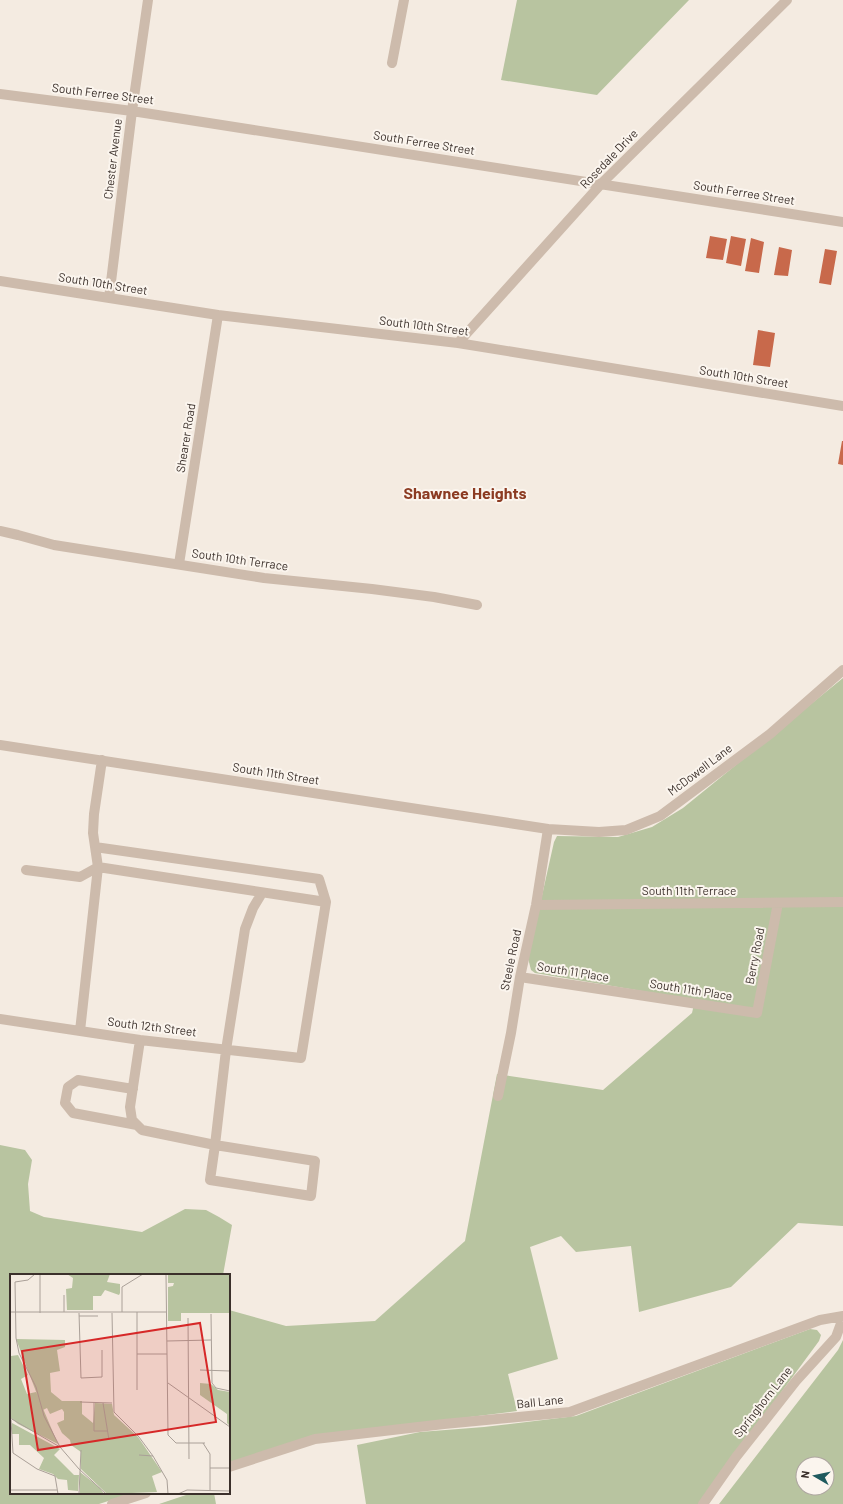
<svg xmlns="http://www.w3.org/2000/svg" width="843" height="1504" font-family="Barlow,sans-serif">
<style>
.green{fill:#b8c4a0;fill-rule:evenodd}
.building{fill:#c8694b}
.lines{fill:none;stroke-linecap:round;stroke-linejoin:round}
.minor{stroke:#cdbbac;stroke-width:10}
.labels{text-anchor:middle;stroke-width:4;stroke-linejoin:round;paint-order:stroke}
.street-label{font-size:12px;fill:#3b302b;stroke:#fbf5ee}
.district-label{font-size:16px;font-weight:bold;fill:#8c3b22;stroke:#fbf5ee}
.inset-road{fill:none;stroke:#aaa098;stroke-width:1}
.view{fill:#d62828;fill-opacity:0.15;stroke:#d62828;stroke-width:2}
.inset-edge{fill:none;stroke:#3b302b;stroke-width:2}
</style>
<rect width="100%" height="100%" fill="#f4ebe1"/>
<!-- green -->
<path class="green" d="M517,0H689L597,95L501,80Z
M843,678V1226L798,1223L731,1287L639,1312L631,1246L576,1252L561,1236L530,1247L558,1359L508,1374L517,1411L310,1437L229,1463V1310L286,1326L375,1321L465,1241L497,1074L603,1090L692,1013L695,1000L535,973L531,970L528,958L554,842L557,836L618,837L652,827L683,808Z
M0,1145L25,1150L32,1160L28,1184L30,1211L44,1217L142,1232L185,1209L206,1210L219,1217L232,1225L223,1275H11V1493H133L99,1504H0Z
M810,1329L817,1330L821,1335L819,1341L699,1504H366L357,1445L420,1432L484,1427L576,1416Z
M843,1340V1504H719L838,1350ZM803,1464H827V1488H803Z
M192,1493H214L216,1504H159Z"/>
<!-- building -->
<path class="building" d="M710,236L727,239L723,260L706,258Z
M731,236L746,239L741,266L726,263Z
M751,238L764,242L759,273L745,271Z
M779,247L792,250L788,276L774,275Z
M825,249L837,251L831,285L819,283Z
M758,330L775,333L770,367L753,365Z
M842,441H843V465L838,464Z"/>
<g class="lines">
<!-- minor -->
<path class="minor" d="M392,63L404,0
M0,94L132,111L843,222
M0,281L218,315L458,343L843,406
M109,298L132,111L148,0
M458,343L602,183L787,0
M0,531L18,535L54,545L264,578L372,589L434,597L477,605
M179,564L218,315
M0,745L548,829L599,832L626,830L660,816L770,734L843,670
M26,870L80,877L98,867L326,902
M536,905L843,902
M520,977L757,1013L778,903
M0,1019L140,1040L301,1058L326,902L319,879L95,847
M80,1031L98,867L93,833L94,814L102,760
M140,1040L130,1107L132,1120L142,1130L215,1145L226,1050L245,929L253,908L262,893
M133,1089L78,1080L68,1087L65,1103L73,1113L137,1125
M498,1096L511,1033L520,977L536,905L548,829
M215,1145L315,1161L311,1196L210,1180Z
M229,1467L315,1439L444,1424L570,1412L820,1320L843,1316
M112,1504L146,1493
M703,1504L736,1457L796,1381L836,1337L843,1318"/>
</g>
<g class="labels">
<!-- street labels -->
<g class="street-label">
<text transform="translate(103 94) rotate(7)" y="4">South Ferree Street</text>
<text transform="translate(424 143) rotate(9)" y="4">South Ferree Street</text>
<text transform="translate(113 159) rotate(-83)" y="4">Chester Avenue</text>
<text transform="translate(609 159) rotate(-46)" y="4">Rosedale Drive</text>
<text transform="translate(744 193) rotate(9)" y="4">South Ferree Street</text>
<text transform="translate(103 284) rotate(9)" y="4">South 10th Street</text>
<text transform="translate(424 326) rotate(7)" y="4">South 10th Street</text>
<text transform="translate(744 377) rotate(9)" y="4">South 10th Street</text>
<text transform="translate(186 438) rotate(-81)" y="4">Shearer Road</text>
<text transform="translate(240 560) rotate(8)" y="4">South 10th Terrace</text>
<text transform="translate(700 770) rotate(-37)" y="4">McDowell Lane</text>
<text transform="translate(276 774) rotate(9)" y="4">South 11th Street</text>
<text x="689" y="895">South 11th Terrace</text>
<text transform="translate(755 956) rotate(-79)" y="4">Berry Road</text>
<text transform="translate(511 960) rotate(-78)" y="4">Steele Road</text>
<text transform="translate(573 972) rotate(9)" y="4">South 11 Place</text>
<text transform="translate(691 990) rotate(9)" y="4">South 11th Place</text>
<text transform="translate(152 1027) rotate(7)" y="4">South 12th Street</text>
<text transform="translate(540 1402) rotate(-6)" y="4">Ball Lane</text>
<text transform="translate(763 1402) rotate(-52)" y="4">Springhorn Lane</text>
</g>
<!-- district labels -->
<g class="district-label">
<text x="465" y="499">Shawnee Heights</text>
</g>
</g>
<!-- overview -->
<g transform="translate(10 1274)">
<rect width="220" height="220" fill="#f4ebe1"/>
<path d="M57,0H100L97,8L110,10V19L109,21L95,16L91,22H83V36H57L56,15L62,14L63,4ZM158,0H220V39H171V47H158V13L163,12L164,9H158ZM6,65L55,66V73L47,76L50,97L40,99L41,118L52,127H72V140L83,149L85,129L102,130L104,141L128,163L152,198L142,202L147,218L97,220L71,195V178L61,171L60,166L52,159L47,149L54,146V138L52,135L40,140L37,134L33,136ZM0,80L1,82L8,81L18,101L11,105L17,120L26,118L48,170L8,150L0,143ZM190,109L201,110L208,116L220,118V152L217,149V140L190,121ZM2,149L50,175L44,181L64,201H69L68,217L58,216L57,206L48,205L43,200L29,195L34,184L20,171H9V160H2ZM70,198L90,214L94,220H70Z" fill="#b8c4a0"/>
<path class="inset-road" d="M25,0L18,6L5,8L6,64L9,79L26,113L34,142L50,173L69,195L96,220M30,0V39M156,0L158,161L166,169H195M54,21V38M0,38H157M112,38V13L133,0M127,38V116M69,39L71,104L92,103V76M102,39L104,138L129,163L143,182L157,206L158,220M201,40L202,109L206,114L220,117M69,42H88M178,44L179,185M157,67L201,66M127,80H157M190,96L220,97M158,109L220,153M70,128L102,129M84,128V157H98M93,129L99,166M0,144L50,173M1,146L3,179L27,195L45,202L48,220M193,169L200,180V216M129,181L143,182M200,194H220M0,216H47M69,220L71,176M168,220L177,216L220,217"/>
<path class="view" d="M190,49L206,148L28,176L12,77Z"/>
<rect width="220" height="220" class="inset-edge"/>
</g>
<!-- north arrow -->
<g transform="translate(815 1476) rotate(279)"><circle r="19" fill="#fbf5ee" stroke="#aea6a0"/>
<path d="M0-3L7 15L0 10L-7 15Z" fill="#1f5a5e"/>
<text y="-6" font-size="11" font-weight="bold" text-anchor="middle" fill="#3b302b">N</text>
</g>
</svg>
